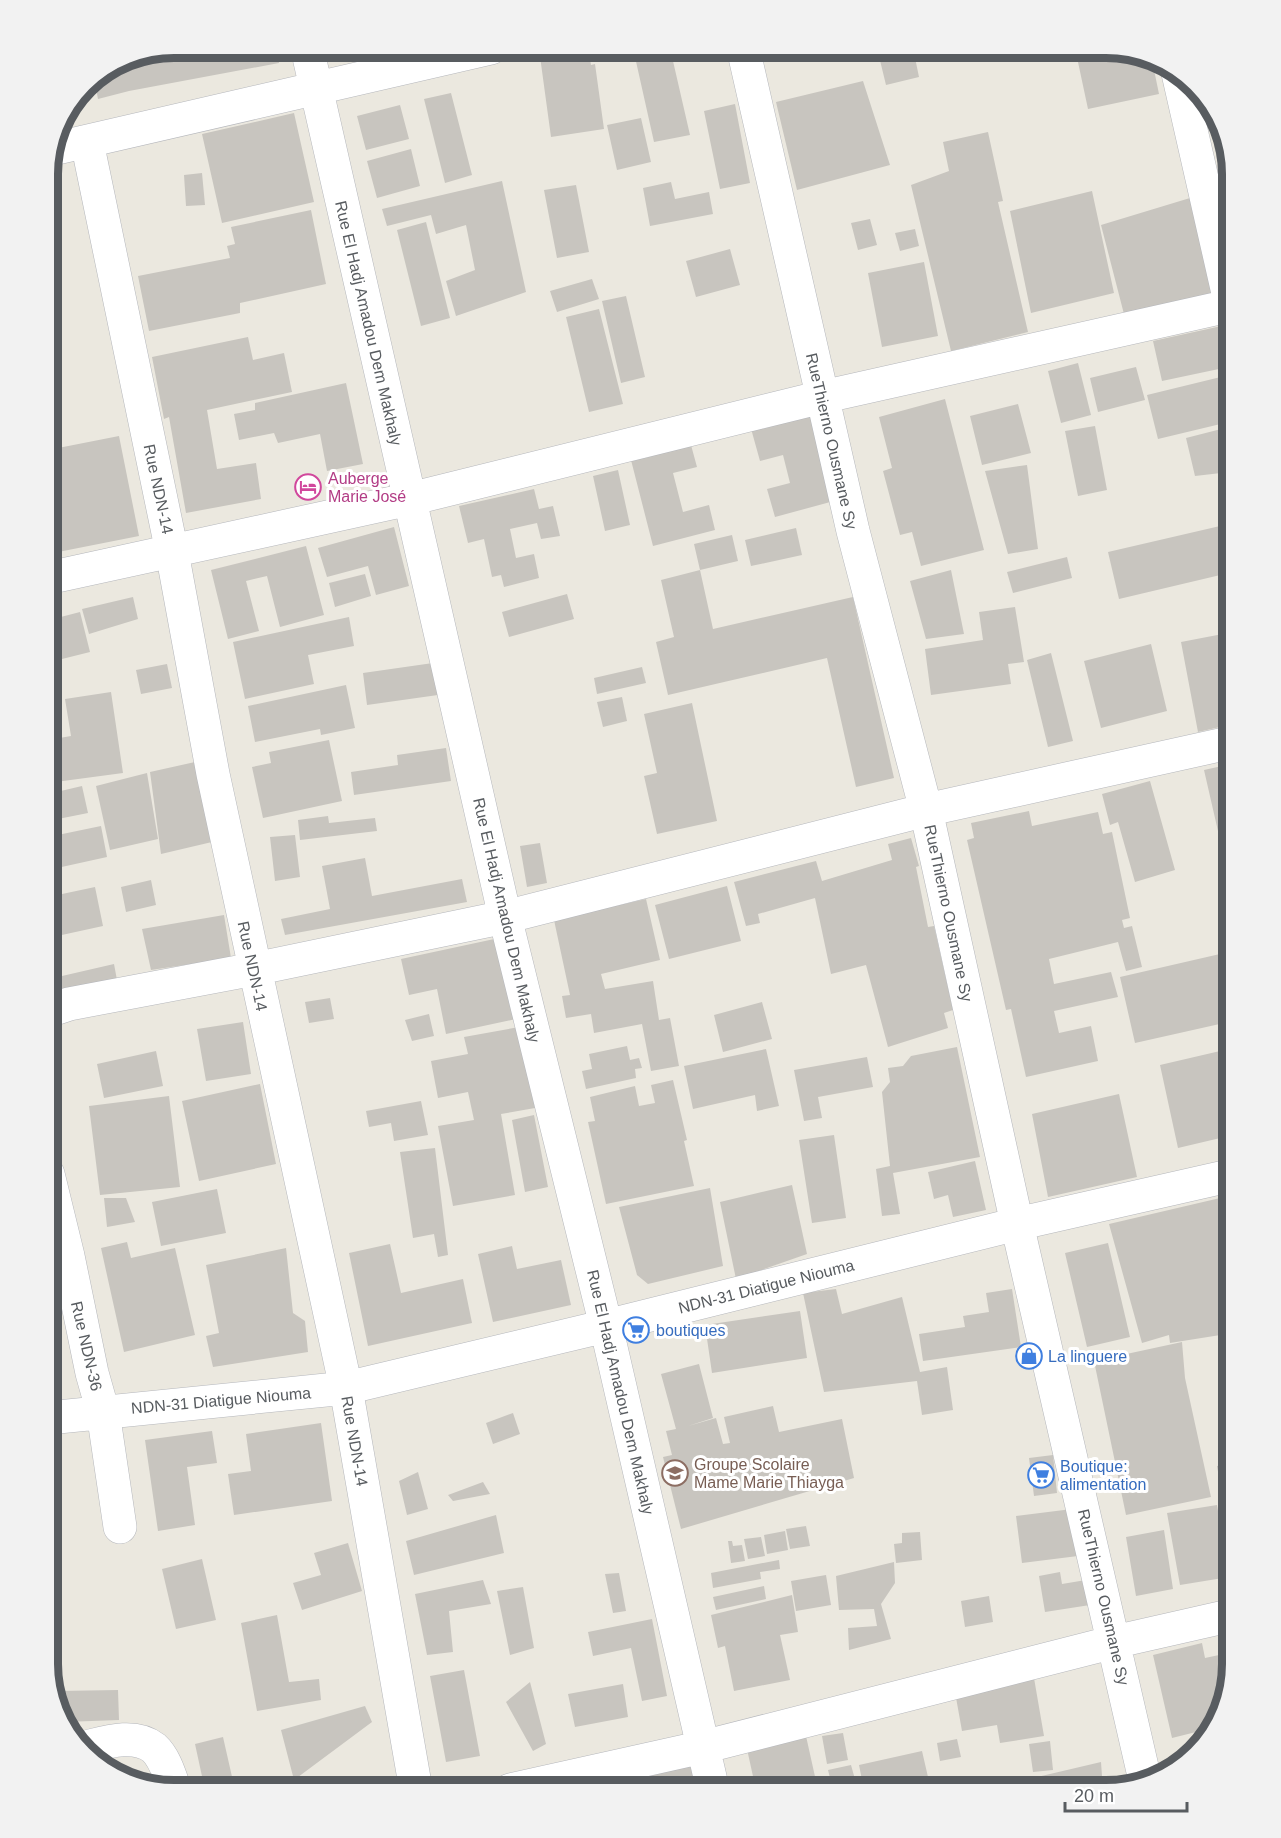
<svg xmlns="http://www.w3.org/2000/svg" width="1281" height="1838" font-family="Helvetica,sans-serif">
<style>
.building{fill:#c8c5bf}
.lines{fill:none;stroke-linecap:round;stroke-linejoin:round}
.street-casing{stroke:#b5b7bc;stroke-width:34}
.street{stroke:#fff;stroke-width:33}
.labels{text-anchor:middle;stroke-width:6;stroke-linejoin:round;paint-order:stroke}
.street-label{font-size:16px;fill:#585c60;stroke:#fff}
.hotel-label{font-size:16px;fill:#b23c85;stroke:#fff;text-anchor:start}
.shop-label{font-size:16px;fill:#366cbe;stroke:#fff;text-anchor:start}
.education-label{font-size:16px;fill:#785e54;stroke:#fff;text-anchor:start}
.rim{fill:none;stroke:#585c60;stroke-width:8}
</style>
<rect width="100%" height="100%" fill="#ebe8df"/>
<!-- building -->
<path class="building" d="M175,48H276L279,63L129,91L98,99L94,78L127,58Z
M547,48H588L591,65L595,64L604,129L551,137L539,49Z
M633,48H670L690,135L654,142Z
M877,48H913L919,77L886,85Z
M1075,48H1114L1152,60L1159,94L1088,109Z
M863,81L890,165L797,190L776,102Z
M451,93L472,175L445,183L424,99Z
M1204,99L1216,112L1233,175V233Z
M735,104L750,183L720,189L704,111Z
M400,105L409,139L366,150L357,116Z
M294,113L314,202L222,223L202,134Z
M641,118L651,162L617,170L607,125Z
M988,132L1003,201L998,202L1028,332L951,351L911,185L949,171L943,142Z
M411,149L420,186L377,198L367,161Z
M202,173L205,205L186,206L184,175Z
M502,181L526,292L456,316L446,281L475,270L466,225L436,234L431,215L387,226L382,209Z
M671,182L675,199L709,192L713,214L650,226L643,188Z
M576,185L589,252L557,258L544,190Z
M1092,191L1114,293L1031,313L1010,211Z
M1190,198L1216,296L1125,318L1101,225Z
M311,210L326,284L240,303V313L149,331L138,276L230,258L227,246L235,244L231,227Z
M870,219L877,245L858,250L851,223Z
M426,222L450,318L421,326L397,230Z
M915,229L919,246L900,251L895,233Z
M730,249L740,285L696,297L686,261Z
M924,262L938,336L882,347L868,273Z
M592,279L599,299L557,312L550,291Z
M626,296L645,377L621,383L602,301Z
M599,309L623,404L589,412L566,317Z
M1226,325L1233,366L1162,381L1153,341Z
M248,337L253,360L284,353L292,392L207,410L217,469L256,463L261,499L186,513L169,417L164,419L152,357Z
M1078,363L1091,415L1061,423L1048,371Z
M1136,367L1145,400L1098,412L1090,378Z
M1233,374V421L1158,439L1147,395Z
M346,383L363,464L327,471L320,434L278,443L274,433L239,440L234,414L255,410V403Z
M945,399L984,550L921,566L912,532L900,535L883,471L892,468L879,417Z
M1018,404L1031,453L982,465L970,416Z
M809,408L834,501L775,517L767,489L790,483L783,455L760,461L750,425Z
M1095,426L1107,490L1078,496L1065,431Z
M1233,426V512H1231L1221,473L1195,476L1186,438Z
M119,436L139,536L48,554V450Z
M691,445L697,467L673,473L683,512L709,505L715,530L653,546L631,460Z
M1027,465L1038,549L1008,554L985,471Z
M618,470L630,525L605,531L593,476Z
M534,489L539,509L553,506L560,536L541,539L537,523L510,529L516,558L534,554L539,578L504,587L501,575L492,577L484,539L468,543L459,506Z
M1233,523V572L1119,599L1108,552Z
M394,527L409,586L376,595L368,566L327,577L318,548Z
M796,528L802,555L751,566L745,540Z
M732,535L738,561L700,570L694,544Z
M306,546L324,615L280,627L267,576L246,581L259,631L228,639L211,570Z
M1067,557L1072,578L1013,593L1007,572Z
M700,570L713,629L853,597L894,778L856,787L827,658L668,695L656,642L674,637L661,580Z
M951,570L964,634L926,639L910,581Z
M365,574L371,596L335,607L329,583Z
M567,594L574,619L509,637L502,612Z
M133,597L138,619L89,634L82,609Z
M1015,607L1024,662L1008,664L1011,684L931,695L925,649L983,640L979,612Z
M80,612L90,652L62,659L53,619Z
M349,617L354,646L308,655L314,684L245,699L233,642Z
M1233,632V724L1198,732L1181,642Z
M1151,644L1167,711L1101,728L1084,661Z
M1051,653L1073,741L1048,747L1027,660Z
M440,662L445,694L367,705L363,673Z
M167,664L172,688L141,694L136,670Z
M642,667L646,683L597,694L594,678Z
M346,685L355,728L321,735L320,729L255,742L248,706Z
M52,691L60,730L48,732V692Z
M111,692L123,773L48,783V740L71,736L65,699Z
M622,697L627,721L603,727L597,702Z
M692,703L717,821L657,834L644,776L657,773L644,714Z
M329,740L342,801L263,818L252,767L271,763L269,752Z
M446,748L451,781L354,795L351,772L398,765L397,755Z
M195,762L212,842L161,854L150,772Z
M1231,764L1233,771V851L1223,853L1204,770Z
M147,773L158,839L110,850L96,786Z
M1150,781L1175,870L1135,882L1118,822L1110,825L1102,794Z
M82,786L88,813L48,821V794Z
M1029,811L1032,826L1098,812L1103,834L1112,832L1130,918L1122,920L1124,928L1132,926L1142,967L1126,971L1118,942L1049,959L1054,984L1111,972L1118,997L1054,1011L1059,1033L1091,1026L1098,1061L1026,1077L1011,1009L1006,1010L967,840L974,838L971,823Z
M328,816L329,823L375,818L377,831L300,840L298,820Z
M101,826L107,857L48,870V837Z
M295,835L300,877L275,881L270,837Z
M911,838L919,866L916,867L928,927L934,926L953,1010L944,1013L948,1028L888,1047L866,965L831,974L815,898L758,914L760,923L746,926L734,882L816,861L822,881L892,860L888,844Z
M540,843L547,883L527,887L520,846Z
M365,858L372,896L462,879L467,902L285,935L281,919L330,909L322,866Z
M151,880L156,905L126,912L121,887Z
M727,886L741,941L669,959L655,905Z
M95,887L103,926L48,938V897Z
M646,899L660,960L601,974L605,989L653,981L659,1020L670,1018L679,1066L651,1071L642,1024L594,1033L591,1014L566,1018L562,996L570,995L554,920Z
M224,915L231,958L151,970L142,929Z
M499,938L516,1019L446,1034L437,989L409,995L401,959Z
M1233,951V1021L1135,1043L1120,977Z
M58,957L62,976L114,964L117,980L50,995L48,986V959Z
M330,998L334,1019L309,1023L305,1002Z
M762,1002L772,1039L723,1052L714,1015Z
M429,1014L434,1036L412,1041L405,1020Z
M243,1022L251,1074L206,1081L197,1029Z
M519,1027L535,1108L501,1114L515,1195L453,1206L438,1126L474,1120L468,1092L438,1098L431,1061L468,1054L464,1037Z
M627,1046L630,1060L639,1058L642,1068L635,1069L636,1078L586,1089L582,1071L592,1069L589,1054Z
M957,1047L980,1157L893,1173L900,1214L882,1216L876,1169L890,1166L882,1092L890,1082L888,1068L903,1066L911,1056Z
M1233,1048V1135L1178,1148L1160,1065Z
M766,1049L779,1106L757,1111L755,1095L693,1109L684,1066Z
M156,1051L163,1086L104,1098L97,1064Z
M867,1057L873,1087L818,1097L822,1118L804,1121L794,1070Z
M673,1080L687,1140L684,1141L694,1186L606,1204L588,1122L595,1121L590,1097L635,1086L639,1106L655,1103L651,1085Z
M260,1084L276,1164L199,1181L182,1101Z
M1119,1094L1137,1177L1048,1197L1032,1114Z
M169,1096L180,1187L100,1195L89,1106Z
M421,1101L428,1135L394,1141L391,1123L369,1127L366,1111Z
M534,1115L548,1187L525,1192L512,1120Z
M834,1135L846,1218L812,1223L799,1140Z
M435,1148L448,1255L438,1257L434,1234L413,1238L400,1152Z
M975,1161L986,1210L953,1217L948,1195L934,1199L928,1172Z
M792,1185L807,1254L736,1279L720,1202Z
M710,1188L723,1266L648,1284L637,1275L619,1207Z
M217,1189L226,1233L161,1246L152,1202Z
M1233,1195V1333L1170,1343L1169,1335L1142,1343L1109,1224Z
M104,1198H126L135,1222L107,1227Z
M127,1242L131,1258L175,1248L195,1335L124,1352L101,1248Z
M1108,1243L1130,1337L1087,1347L1065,1253Z
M390,1244L401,1293L463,1279L472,1323L368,1346L349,1253Z
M512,1246L517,1269L561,1260L571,1305L493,1322L478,1254Z
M286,1248L293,1313L305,1321L308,1352L213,1367L206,1336L219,1333L206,1265Z
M836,1289L842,1314L902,1297L920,1372L947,1367L953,1410L922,1415L917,1381L824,1392L803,1293Z
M1012,1289L1021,1347L923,1361L919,1334L965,1327L963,1316L989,1312L986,1293Z
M48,1295L60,1353L48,1355Z
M800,1311L807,1358L712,1373L705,1325Z
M1182,1342L1185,1378L1211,1497L1126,1515L1094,1361Z
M699,1364L713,1418L688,1426L716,1418L723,1444L730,1443L724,1417L773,1406L779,1432L842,1419L854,1478L681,1529L663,1457L672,1455L666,1431L676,1429L661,1374Z
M513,1413L520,1434L493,1444L486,1423Z
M321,1423L332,1501L234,1515L228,1474L251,1471L246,1434Z
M212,1431L217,1463L187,1467L195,1525L158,1531L145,1440Z
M1053,1455L1057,1493L1034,1496L1029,1458Z
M1233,1463V1552H1232L1217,1466Z
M418,1472L428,1509L407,1515L399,1481Z
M483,1482L490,1494L453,1501L448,1495Z
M1217,1505L1229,1577L1180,1585L1167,1513Z
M1072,1509L1078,1556L1022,1563L1016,1516Z
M496,1515L504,1553L414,1575L406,1541Z
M806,1526L810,1546L790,1549L786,1529Z
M1164,1530L1173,1589L1136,1596L1126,1537Z
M785,1531L788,1550L767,1554L764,1535Z
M920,1532L922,1560L896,1563L894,1544L902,1543V1533Z
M761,1537L765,1556L748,1559L744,1539Z
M728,1541H732L733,1546L742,1545L745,1561L731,1563Z
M348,1543L362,1591L302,1610L293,1583L321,1575L314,1553Z
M202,1559L216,1620L176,1629L162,1569Z
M779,1560L780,1569L760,1572L761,1579L713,1588L711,1573Z
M894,1562L895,1583L881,1604L891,1639L849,1650L848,1628L877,1626L874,1609L839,1610L836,1576Z
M1060,1572L1062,1584L1086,1580L1090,1605L1045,1612L1039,1576Z
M619,1573L626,1611L613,1613L605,1574Z
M826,1575L831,1605L796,1611L791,1581Z
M483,1580L491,1604L449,1611L453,1652L427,1655L415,1594Z
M764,1586L766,1599L716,1610L713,1597Z
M523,1587L534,1648L510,1655L497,1591Z
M792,1595L798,1632L780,1635L790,1680L734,1691L725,1646L718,1648L711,1615Z
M989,1596L993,1622L965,1627L961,1601Z
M277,1615L289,1682L319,1679L321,1700L257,1711L241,1623Z
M652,1619L667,1696L642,1701L631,1648L593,1656L588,1632Z
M1202,1643L1205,1658L1233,1652V1663L1216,1727L1172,1738L1153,1655Z
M464,1670L480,1756L446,1762L430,1676Z
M1034,1678L1044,1736L1000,1743L997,1725L962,1731L955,1692Z
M530,1682L546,1744L533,1751L506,1702Z
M623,1684L628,1717L575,1727L568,1694Z
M118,1690L119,1720L64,1722L59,1703L58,1691Z
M365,1706L372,1722L294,1780L281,1730Z
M843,1733L848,1760L827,1764L822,1736Z
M806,1736L818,1790H756L747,1749Z
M223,1737L235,1790H205L195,1744Z
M957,1739L961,1757L940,1761L937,1743Z
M1050,1741L1053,1770L1033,1772L1029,1744Z
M922,1751L931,1790H864L859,1765Z
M698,1762L700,1790H649L647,1767Z
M1101,1762L1103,1790H1034L1033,1778Z
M851,1765L858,1790H833L828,1770Z
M138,1775L139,1781L124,1777Z"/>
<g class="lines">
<!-- street casing -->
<g class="street-casing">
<path id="street" d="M307,48L505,917L606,1326L713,1790
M743,48L853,531L926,810L1017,1224L1145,1780
M1178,73L1233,315
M87,142L172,552L213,774L346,1388L416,1790
M53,149L491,48
M48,578L410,499L822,397L1233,305
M48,1011L69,1004L254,969L505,917L926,810L1233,742
M48,1174L68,1256L92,1373L103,1412L120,1527
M48,1418L346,1388L606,1326L1017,1224L1233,1175
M86,1747C106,1742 135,1733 154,1748C165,1758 170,1776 175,1790
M510,1790L703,1747L1114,1642L1233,1615"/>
</g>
<!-- street -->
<use href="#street" class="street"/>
</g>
<!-- icons -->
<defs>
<g id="hotel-ring" transform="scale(1.35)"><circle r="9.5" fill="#fff" stroke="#d1479c" stroke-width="1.5"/><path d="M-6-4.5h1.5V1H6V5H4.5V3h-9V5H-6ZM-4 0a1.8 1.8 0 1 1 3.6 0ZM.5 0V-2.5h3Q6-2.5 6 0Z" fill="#d1479c"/></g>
<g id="supermarket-ring" transform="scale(1.35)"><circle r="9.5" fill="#fff" stroke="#3f7fe0" stroke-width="1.5"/><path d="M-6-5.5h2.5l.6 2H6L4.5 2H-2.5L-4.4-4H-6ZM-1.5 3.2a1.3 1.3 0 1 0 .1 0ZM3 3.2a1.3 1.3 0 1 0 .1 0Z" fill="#3f7fe0"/></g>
<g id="shop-ring" transform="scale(1.35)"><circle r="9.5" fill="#fff" stroke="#3f7fe0" stroke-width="1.5"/><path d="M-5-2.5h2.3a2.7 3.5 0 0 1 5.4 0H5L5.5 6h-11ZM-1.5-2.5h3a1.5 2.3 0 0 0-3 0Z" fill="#3f7fe0"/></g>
<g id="school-ring" transform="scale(1.35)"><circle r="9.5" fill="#fff" stroke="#8d6e63" stroke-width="1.5"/><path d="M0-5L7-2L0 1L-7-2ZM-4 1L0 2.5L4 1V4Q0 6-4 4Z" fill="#8d6e63"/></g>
</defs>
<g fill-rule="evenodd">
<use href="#hotel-ring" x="308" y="487"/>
<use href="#supermarket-ring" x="636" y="1330"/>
<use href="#shop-ring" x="1029" y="1356"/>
<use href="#school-ring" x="675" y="1473"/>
<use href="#supermarket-ring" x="1041" y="1475"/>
</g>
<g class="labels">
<!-- street labels -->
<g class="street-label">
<text transform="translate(369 323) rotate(77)" y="6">Rue El Hadj Amadou Dem Makhaly</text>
<text transform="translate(832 441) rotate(77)" y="6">RueThierno Ousmane Sy</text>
<text transform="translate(159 489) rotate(78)" y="6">Rue NDN-14</text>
<text transform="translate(949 913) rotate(78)" y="6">RueThierno Ousmane Sy</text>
<text transform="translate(507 920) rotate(77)" y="6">Rue El Hadj Amadou Dem Makhaly</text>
<text transform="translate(253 966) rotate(78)" y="6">Rue NDN-14</text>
<text transform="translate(766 1286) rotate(-14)" y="6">NDN-31 Diatigue Niouma</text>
<text transform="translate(87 1346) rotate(77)" y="6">Rue NDN-36</text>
<text transform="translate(621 1392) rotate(77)" y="6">Rue El Hadj Amadou Dem Makhaly</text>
<text transform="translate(221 1400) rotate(-5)" y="6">NDN-31 Diatigue Niouma</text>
<text transform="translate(355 1441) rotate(80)" y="6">Rue NDN-14</text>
<text transform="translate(1104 1597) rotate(77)" y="6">RueThierno Ousmane Sy</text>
</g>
<!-- hotel labels -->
<g class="hotel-label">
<text x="328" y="484">Auberge<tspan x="328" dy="18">Marie José</tspan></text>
</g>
<!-- shop labels -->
<g class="shop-label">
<text x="656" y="1336">boutiques</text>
<text x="1048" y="1362">La linguere</text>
<text x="1060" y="1472">Boutique:<tspan x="1060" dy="18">alimentation</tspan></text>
</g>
<!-- education labels -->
<g class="education-label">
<text x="694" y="1470">Groupe Scolaire<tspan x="694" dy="18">Mame Marie Thiayga</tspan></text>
</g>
</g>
<!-- crop -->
<path d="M0 0H1281V1838H0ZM174 58H1106A116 116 0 0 1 1222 174V1664A116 116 0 0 1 1106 1780H174A116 116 0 0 1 58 1664V174A116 116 0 0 1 174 58Z" fill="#f2f2f2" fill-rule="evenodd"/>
<path class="rim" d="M174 58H1106A116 116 0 0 1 1222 174V1664A116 116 0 0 1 1106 1780H174A116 116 0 0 1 58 1664V174A116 116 0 0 1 174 58Z"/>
<!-- scale -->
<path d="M1065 1802v9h122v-9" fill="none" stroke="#585c60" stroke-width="3"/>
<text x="1074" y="1802" font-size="18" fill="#585c60" stroke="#ffffff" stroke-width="4.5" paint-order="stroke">20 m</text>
</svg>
